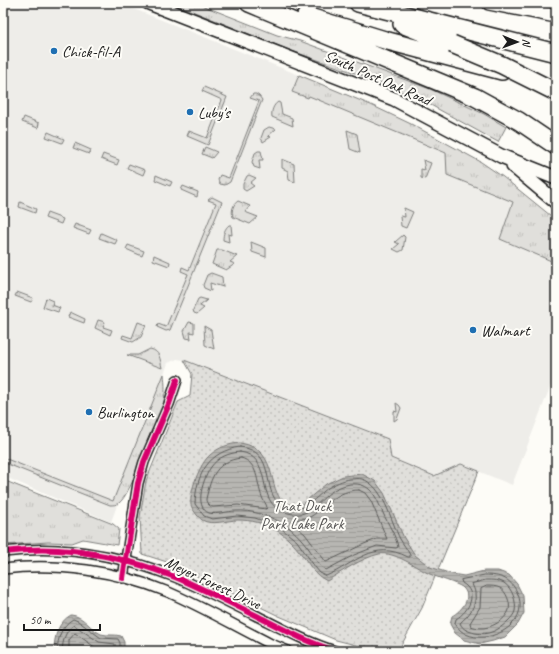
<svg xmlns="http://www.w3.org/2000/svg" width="559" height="654" font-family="Caveat,sans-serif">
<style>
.built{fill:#eeede9}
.grass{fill:url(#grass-tufts);stroke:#7e7e7c}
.forest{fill:url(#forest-firs);stroke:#7e7e7c}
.park{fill:url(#park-dots);stroke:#7e7e7c}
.water{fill:url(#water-rules);stroke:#797876}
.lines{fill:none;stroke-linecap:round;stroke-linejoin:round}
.shore{stroke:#5a5a58;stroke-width:1}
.minor-casing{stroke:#1c1c1c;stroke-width:12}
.secondary-casing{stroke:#1c1c1c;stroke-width:16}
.motorway-casing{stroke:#1c1c1c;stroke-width:20}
.minor{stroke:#fdfcf7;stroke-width:9}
.secondary{stroke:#fdfcf7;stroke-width:13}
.motorway{stroke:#fdfcf7;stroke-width:17}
.motorway-bridge-casing{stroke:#1c1c1c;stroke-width:20;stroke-linecap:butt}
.motorway-bridge{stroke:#fdfcf7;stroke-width:17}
.cycleway-casing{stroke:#fdfcf7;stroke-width:8}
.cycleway{stroke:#d6006c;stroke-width:6}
.poi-dot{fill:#1f6fb2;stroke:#fdfcf7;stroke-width:1.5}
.labels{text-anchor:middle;stroke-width:4;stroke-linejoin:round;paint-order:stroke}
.poi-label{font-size:16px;fill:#1c1c1c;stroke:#fdfcf7;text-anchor:start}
.street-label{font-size:16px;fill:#1c1c1c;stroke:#fdfcf7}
.park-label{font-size:16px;fill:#575655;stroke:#fdfcf7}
</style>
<defs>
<pattern id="grass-tufts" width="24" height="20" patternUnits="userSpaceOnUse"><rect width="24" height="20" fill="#e0dfdb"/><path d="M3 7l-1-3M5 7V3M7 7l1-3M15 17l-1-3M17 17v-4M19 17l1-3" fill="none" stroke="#c0bfbb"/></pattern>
<pattern id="forest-firs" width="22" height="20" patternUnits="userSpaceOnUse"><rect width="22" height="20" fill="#e0dfdb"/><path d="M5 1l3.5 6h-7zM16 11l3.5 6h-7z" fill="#c0bfbb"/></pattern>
<pattern id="park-dots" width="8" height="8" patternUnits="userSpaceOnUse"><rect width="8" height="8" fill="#e0dfdb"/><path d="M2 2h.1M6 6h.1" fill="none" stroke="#c0bfbb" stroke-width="1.8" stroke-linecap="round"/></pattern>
<pattern id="water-rules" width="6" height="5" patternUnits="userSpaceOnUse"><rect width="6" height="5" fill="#b7b6b2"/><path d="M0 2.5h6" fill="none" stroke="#9d9c98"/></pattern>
</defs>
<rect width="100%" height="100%" fill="#fdfcf7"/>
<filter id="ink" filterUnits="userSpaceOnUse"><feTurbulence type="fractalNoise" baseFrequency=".025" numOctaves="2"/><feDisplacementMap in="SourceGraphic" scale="8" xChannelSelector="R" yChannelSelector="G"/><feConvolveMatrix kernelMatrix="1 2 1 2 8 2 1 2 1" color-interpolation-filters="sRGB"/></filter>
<g filter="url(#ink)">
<!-- built -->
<path class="built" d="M3,3H119L299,75L371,105L411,124L481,162L503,177L556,220V372L512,485L461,464L434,476L391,458L388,439L184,360L177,359L168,363L111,522L3,476Z"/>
<!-- grass -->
<path class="grass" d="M172,3H196L277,35L300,41L430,89L484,114L506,127L498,142L427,103L375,80L289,50Z
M299,75L371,105L411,124L481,162L503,177L556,220V263L500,239L513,202L447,175L446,153L309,96L308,98L292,92Z
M204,87L227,97L208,145L187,136L189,131L207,138L222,100L202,91Z
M278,102L280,103L282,114L292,118L293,126L272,117C271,112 273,105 278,102Z
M24,117L39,123L38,128L22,122Z
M269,127L276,129L268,136L271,137L263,142L261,138L264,130Z
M347,130L357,134L360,153L350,149Z
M48,132L64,139L62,143L46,137Z
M75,143L91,150L89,154L73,148Z
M205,147L217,152L212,158L202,154Z
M258,151H261L263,160H259L260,169L254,167L252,162L255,153Z
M103,154L119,160L117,165L101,159Z
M282,159L294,164L295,182L289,180L288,171L282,168Z
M423,160L431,163L425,179L421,178V169L425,170Z
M129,164L145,170L143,175L127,168Z
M156,175L172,182L170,186L155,180Z
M249,175L256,178L250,183L254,186L246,191L243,189V184L247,176Z
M183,186L198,192L197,197L181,190Z
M212,197L222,202L170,330L166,331L157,327L158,324L166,327L188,274L181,271L182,267L189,270L216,203L208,200Z
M238,201L250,206L245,212L258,217L250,224L233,217C231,211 233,204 238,201Z
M20,202L36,209L35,213L19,207Z
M404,208L413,212L406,228L401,226L400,216L405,217Z
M47,213L63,219L61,224L45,218Z
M75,224L91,230L89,234L73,228Z
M229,225H231L232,235L228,234L229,242L223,240C223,234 225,228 229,225Z
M101,233L117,240L115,244L99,238Z
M403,235L405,237L403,250L399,252L393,249L399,244L395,242Z
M251,242L266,248V257L252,252Z
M128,245L144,251L142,256L126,249Z
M217,250H222L237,256L230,262L235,264L226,270L212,264Z
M154,255L170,262L169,266L153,260Z
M211,273L222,277L223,287L210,283L211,291L204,288L203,285L207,275Z
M17,292L33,298L31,302L15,296Z
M46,298L53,301L52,305L60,308L58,312L43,307Z
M200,298L207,300L200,306L204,308L197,314L194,313L193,310L198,299Z
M70,312L85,319L84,323L68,317Z
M98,320L105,322L103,327L112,330L110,335L95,328Z
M138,322L146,325L141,337L133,342L122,338L123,335L132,338Z
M189,322L194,323V333L190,332L191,339L186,338L184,331Z
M204,326L211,330L214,349L205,345Z
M150,349C160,351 160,359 162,368L127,355H138Z
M164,374C165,384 166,395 163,405C158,421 130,496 119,503C116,505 113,505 110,505L5,463L4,458L113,501Z
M396,403L399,405L401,408L397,419L394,421V411L397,412Z
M3,480L113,524L119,529L117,545L83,539L72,543L48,542L3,545Z"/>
<!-- forest -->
<path class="forest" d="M253,94H256L259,96L262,100L230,182L225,185L220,184L218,180L220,175L229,178L259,101L250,98Z"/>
<!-- park -->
<path class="park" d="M184,360L388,439L391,458L434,476L461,464L479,471L422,608L398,651H379L336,640L279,616L170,563L142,554L140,517L146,481L178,402L190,396L192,374Z"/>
<!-- water -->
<path class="water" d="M240,443C283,449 264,498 289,504C292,505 298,504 301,505L326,484L343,476L362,474L375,481L384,493L404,538L415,555L430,567L452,574L464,576L484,571H498L509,575L517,584L523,596L524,613L518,624L505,637L493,641L480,644L464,640L455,633L450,624L452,616C461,611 474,597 462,587C456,583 438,578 430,574C416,568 395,551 379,554C362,558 341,572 327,581C313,574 311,566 302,555C295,545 286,536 276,530C264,523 251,520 238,520C227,520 212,526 202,520C198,517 192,509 191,505C189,492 200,463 210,455C219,447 229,444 240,443Z
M71,615C84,616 90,629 101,634C108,636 114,634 121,636L124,642V651H54C54,637 58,622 71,615Z"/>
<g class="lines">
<!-- shore -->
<path class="shore" d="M240,447C278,451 260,491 281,505C301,518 313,499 328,488C334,484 343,480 350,479C354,479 359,478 362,479C383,485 391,521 400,539C403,544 407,549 410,555V557H408C373,539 355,564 326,576L320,573L315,567L297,541L278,526L255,518L237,516L212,519L204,516L195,504C196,474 209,451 240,447Z
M240,452C272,456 257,496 278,509C285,513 297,516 304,513C315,509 322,498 331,492C336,488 344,485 350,484C371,482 376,497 383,513C388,524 396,536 398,547L396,548L377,546L354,555L326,570C318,566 314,556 309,549C301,538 292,528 280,522C267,515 251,510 236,511C228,511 217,515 209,513C193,507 204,477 211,467C218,457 229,453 240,452Z
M241,458C259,463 256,482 262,497C263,501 267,504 267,508L266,509L238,505L213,507C209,506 206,503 206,499C211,477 216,461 241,458Z
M359,490L365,493L371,501L387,539H377L364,544L326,562L305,534L292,523V521C297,518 304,520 310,517C328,506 336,490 359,490Z
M485,575C500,575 510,578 517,592C535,630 470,654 455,623L456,619C469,611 479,593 462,583L461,580Z
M486,580C492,580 499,580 504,583C512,588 517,602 515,611C514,615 511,618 508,621C499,630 488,636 475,633C468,631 463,630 460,623C469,615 477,606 475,593C475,590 473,587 472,584Z
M487,586C491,586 496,586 500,588C506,591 511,603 509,610C506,620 490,629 480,628C477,628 474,627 471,626L470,623L480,607L481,589Z
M57,651C58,638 61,626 73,619L78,621L101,638L118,639L120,643V651
M62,651C63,640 65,631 74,625L99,642L115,644V651
M69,651V640L75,633L96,648L109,651"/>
<!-- minor casing -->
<g class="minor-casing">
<path id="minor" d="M3,552C62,544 120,555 175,577C202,588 228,602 255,615C281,628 306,642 335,651
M3,569C57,562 117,571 168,592C203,607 237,627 271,644L288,651
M123,578L138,483L144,462L169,404L177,380"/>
</g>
<!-- secondary casing -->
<g class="secondary-casing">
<path id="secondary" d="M149,3L394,99L501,156L556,178
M489,3L556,16
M513,166L556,202"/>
</g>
<!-- motorway casing -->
<g class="motorway-casing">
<path id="motorway" d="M249,3L475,97L519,121L556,146
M358,3L556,53
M306,16L388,41L502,71
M402,24L452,44"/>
</g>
<!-- minor -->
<use href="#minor" class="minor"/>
<!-- secondary -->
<use href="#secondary" class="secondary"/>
<!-- motorway -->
<use href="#motorway" class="motorway"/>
<!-- motorway-bridge casing -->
<g class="motorway-bridge-casing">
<path id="motorway-bridge" d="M452,44L502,65L556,92"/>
</g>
<!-- motorway-bridge -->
<use href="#motorway-bridge" class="motorway-bridge"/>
<!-- cycleway casing -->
<g class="cycleway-casing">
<path id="cycleway" d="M3,552C62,544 120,555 175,577C202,588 228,602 255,615C281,628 306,642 335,651
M123,578L138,483L144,462L169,404L177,380"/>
</g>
<!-- cycleway -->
<use href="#cycleway" class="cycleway"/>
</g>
</g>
<!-- markers -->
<g class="poi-dot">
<circle cx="54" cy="51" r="4"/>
<circle cx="190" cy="112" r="4"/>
<circle cx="473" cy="330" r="4"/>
<circle cx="89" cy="412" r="4"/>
</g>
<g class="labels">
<!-- poi labels -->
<g class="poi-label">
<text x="62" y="57">Chick-fil-A</text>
<text x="198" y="118">Luby's</text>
<text x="481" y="336">Walmart</text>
<text x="97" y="418">Burlington</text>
</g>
<!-- street labels -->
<g class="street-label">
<text transform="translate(378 77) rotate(24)" y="6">South Post Oak Road</text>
<text transform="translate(213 582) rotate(25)" y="6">Meyer Forest Drive</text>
</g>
<!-- park labels -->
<g class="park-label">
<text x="302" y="511">That Duck<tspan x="302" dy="18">Park Lake Park</tspan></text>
</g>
</g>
<!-- margin -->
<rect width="559" height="654" fill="none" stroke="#fdfcf7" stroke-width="16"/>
<rect x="8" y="8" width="543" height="638" fill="none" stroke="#1c1c1c" stroke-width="1.5" filter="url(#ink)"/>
<!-- north arrow -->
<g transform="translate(517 42) rotate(91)" stroke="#fdfcf7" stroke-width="3" paint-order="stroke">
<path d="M0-3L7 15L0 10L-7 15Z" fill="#1c1c1c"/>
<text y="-6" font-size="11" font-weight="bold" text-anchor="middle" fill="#1c1c1c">N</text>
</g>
<!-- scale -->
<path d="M24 624v6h76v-6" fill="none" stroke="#1c1c1c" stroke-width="2"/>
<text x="30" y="624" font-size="12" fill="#1c1c1c" stroke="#fdfcf7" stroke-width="3" paint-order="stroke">50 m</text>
</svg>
